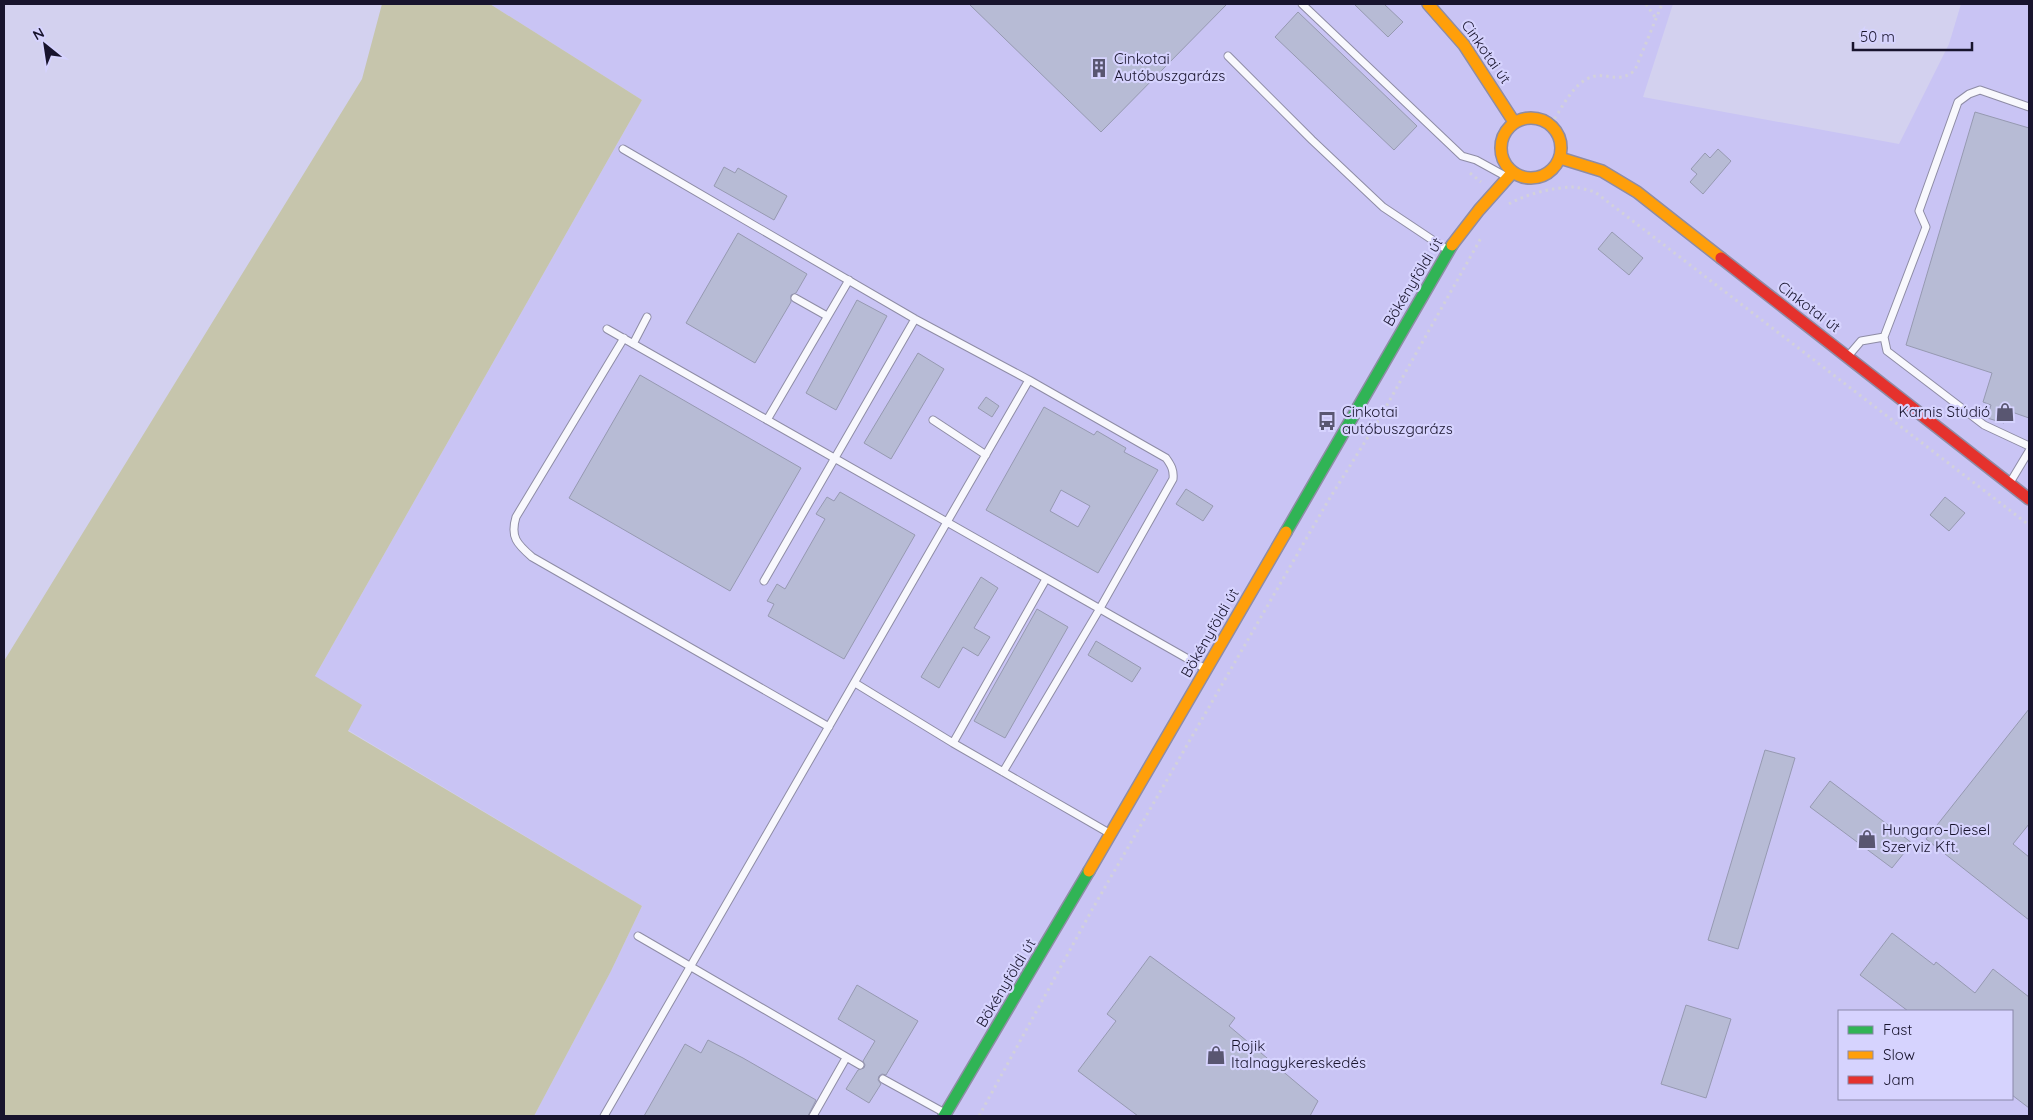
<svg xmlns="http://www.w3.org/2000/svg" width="2033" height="1120" font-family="Quicksand,sans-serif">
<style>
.built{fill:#c9c4f4;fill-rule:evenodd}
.green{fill:#c6c5ac}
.building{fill:#b7bbd5;stroke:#9699b1;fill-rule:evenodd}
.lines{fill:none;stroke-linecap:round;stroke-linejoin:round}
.lane-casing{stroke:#8e8ca5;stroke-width:9}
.fast-casing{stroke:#8e8ca5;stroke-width:14}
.slow-casing{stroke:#8e8ca5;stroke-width:14}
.jam-casing{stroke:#8e8ca5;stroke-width:14}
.path{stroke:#d2d1db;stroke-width:3;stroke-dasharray:2.5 4;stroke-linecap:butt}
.lane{stroke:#f8f8fd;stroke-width:7}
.fast{stroke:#30b455;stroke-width:11}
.slow{stroke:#ff9f0a;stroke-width:11}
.jam{stroke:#e5322d;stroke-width:11}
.labels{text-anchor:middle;stroke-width:4.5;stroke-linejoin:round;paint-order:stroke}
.street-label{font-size:15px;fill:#18142d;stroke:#d6d3fe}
.poi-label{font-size:15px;fill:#18142d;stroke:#d6d3fe;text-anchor:start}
</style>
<rect width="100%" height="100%" fill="#d3d1ef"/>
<!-- built -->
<path class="built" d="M490,4H1673L1643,97L1899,144L1949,44L1961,4H2029V1116H534L611,971L642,906L348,730L315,676L642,100ZM1839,1011H2012V1099H1839Z"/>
<!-- green -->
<path class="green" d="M382,4H490L642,100L315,676L362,705L348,731L642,906L611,971L534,1116H4V661L362,79Z"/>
<!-- building -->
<path class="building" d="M969,4H1227L1101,132Z
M1354,4H1384L1403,22L1388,37Z
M1298,12L1417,126L1394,150L1275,37Z
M1975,112L2029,128V418L2009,411L2004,423L1987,418L1991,405L1983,402L1992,373L1906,345Z
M1718,149L1731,161L1703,194L1690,182L1697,174L1691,169L1705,153L1710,158Z
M724,167L735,173L738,168L787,196L774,220L714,186Z
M1612,232L1643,258L1629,275L1598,249Z
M738,233L807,274L796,293L791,295V302L755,363L686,323Z
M857,300L887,316L836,410L806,393Z
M918,353L944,369L891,459L864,443Z
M640,375L801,468L730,591L569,498Z
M986,397L999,406L992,417L978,408Z
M1044,407L1094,435L1097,431L1126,448L1124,452L1158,470L1098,573L986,510ZM1061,490L1090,506L1078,527L1050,511Z
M1186,489L1213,506L1203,521L1176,504Z
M840,492L915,535L844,659L768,616L774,604L767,601L777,584L785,589L825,519L816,514L827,497L834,501Z
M1945,497L1965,513L1949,531L1930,515Z
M981,577L998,588L974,628L990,637L978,656L963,647L939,688L921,677Z
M1037,609L1068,627L1005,738L974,721Z
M1096,641L1141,668L1132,682L1088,655Z
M2029,709V824L2013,844L2029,857V920L1926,839Z
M1765,750L1795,758L1738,949L1708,940Z
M1830,781L1912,843L1892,868L1810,807Z
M1892,933L1934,965L1936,962L1975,993L1993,969L2029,997V1108L2012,1095V1011H1908L1860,975Z
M1150,956L1235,1018L1229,1026L1318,1101L1310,1116H1138L1078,1071L1116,1021L1107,1014Z
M857,985L918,1021L886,1075L882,1074L879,1076L878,1080L881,1084L869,1103L846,1089L858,1070L864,1068L865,1065L863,1061L875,1041L838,1019Z
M1686,1005L1731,1019L1706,1098L1661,1084Z
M708,1040L743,1058L816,1100L808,1116H644L685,1044L701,1053Z"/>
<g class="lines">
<!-- lane casing -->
<g class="lane-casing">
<path id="lane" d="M1302,4L1462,156L1476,160L1507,177
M1228,56L1312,140L1383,207L1446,249
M2029,107L1980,90L1969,94L1958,102L1919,211L1926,227L1884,337L1887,351L1984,425L2029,446
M795,298L827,316
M607,329L1204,668
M624,338L516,517C510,537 517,544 532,557L829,727
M633,344L647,317
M1849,355L1861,341L1884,337
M767,420L849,280
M933,420L986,455
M2011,481L2029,451
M764,581L915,319
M855,683L953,743L1109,833
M953,743L1046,579
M1003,772L1099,610L1173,479C1174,470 1171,465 1166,458L1029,380
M638,936L860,1065
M883,1079L943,1112
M604,1116L1029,380L915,319L623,149
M813,1116L846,1058"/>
</g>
<!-- fast casing -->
<g class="fast-casing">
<path id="fast" d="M1286,532L1452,245
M944,1116L1089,871"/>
</g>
<!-- slow casing -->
<g class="slow-casing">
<path id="slow" d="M1428,4L1464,45L1514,122
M1501 148a30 30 0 1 1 60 0a30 30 0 1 1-60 0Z
M1560,158L1602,171L1637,192L1721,258
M1452,245L1479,210L1512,173
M1089,871L1286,532"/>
</g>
<!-- jam casing -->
<g class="jam-casing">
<path id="jam" d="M1721,258L2029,499"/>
</g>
<!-- path -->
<path class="path" d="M1646,4L1655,17
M1551,124C1561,110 1571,87 1587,79C1604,69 1618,86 1635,70L1662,4
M1470,173L1481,182
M1509,204C1526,194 1554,187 1575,187C1581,188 1588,190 1595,192L2029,525
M979,1116L1093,908L1328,501L1378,421L1481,238"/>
<!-- lane -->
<use href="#lane" class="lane"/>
<!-- fast -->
<use href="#fast" class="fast"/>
<!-- slow -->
<use href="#slow" class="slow"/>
<!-- jam -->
<use href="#jam" class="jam"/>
</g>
<!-- icons -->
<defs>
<g id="building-bare" transform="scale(1.5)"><path d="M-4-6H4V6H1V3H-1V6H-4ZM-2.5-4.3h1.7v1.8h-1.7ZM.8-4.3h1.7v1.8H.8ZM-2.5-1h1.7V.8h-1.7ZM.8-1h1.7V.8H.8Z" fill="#595671" stroke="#d6d3fe" stroke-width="2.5" paint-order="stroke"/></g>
<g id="shop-bare" transform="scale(1.5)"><path d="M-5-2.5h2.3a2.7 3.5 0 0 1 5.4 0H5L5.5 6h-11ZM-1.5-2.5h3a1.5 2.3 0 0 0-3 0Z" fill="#595671" stroke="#d6d3fe" stroke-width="2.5" paint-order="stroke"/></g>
<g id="bus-bare" transform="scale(1.5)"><path d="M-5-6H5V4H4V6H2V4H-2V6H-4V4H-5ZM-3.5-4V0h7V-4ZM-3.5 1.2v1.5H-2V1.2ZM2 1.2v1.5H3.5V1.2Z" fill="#595671" stroke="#d6d3fe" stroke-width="2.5" paint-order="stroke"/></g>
</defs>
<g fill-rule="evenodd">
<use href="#building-bare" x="1099" y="68"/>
<use href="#shop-bare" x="2005" y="412"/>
<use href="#bus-bare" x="1327" y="421"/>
<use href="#shop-bare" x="1867" y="839"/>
<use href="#shop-bare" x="1216" y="1055"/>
</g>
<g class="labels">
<!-- street labels -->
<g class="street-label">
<text transform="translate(1486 52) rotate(55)" y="5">Cinkotai út</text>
<text transform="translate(1413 282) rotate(-59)" y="5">Bökényföldi út</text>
<text transform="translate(1809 307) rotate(37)" y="5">Cinkotai út</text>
<text transform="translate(1210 633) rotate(-60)" y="5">Bökényföldi út</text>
<text transform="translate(1006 983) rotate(-59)" y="5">Bökényföldi út</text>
</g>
<!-- poi labels -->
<g class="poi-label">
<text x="1114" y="64">Cinkotai<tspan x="1114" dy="17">Autóbuszgarázs</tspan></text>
<text x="1342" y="417">Cinkotai<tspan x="1342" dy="17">autóbuszgarázs</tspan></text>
<text x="1990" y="417" text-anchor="end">Karnis Stúdió</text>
<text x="1882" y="835">Hungaro-Diesel<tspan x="1882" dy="17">Szerviz Kft.</tspan></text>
<text x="1231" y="1051">Rojik<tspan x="1231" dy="17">Italnagykereskedés</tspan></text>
</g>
</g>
<!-- border -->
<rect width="2033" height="1120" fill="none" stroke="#18142d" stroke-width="10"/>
<!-- legend -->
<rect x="1838" y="1010" width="175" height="90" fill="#d6d3fe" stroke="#8a87aa"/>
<rect x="1848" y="1026" width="25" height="8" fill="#30b455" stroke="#8a87aa"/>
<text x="1883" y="1035" font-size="15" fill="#18142d">Fast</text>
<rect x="1848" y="1051" width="25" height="8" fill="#ff9f0a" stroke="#8a87aa"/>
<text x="1883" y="1060" font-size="15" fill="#18142d">Slow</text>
<rect x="1848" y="1076" width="25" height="8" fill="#e5322d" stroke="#8a87aa"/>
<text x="1883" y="1085" font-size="15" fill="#18142d">Jam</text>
<!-- north arrow -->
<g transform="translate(45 45) rotate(330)" stroke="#d6d3fe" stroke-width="4" paint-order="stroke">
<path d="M0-4L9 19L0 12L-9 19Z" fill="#18142d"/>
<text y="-8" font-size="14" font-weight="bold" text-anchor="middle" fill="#18142d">N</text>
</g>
<!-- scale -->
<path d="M1853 42v8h119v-8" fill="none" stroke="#18142d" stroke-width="2.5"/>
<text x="1860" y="42" font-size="15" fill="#18142d" stroke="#d6d3fe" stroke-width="4" paint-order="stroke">50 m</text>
</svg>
